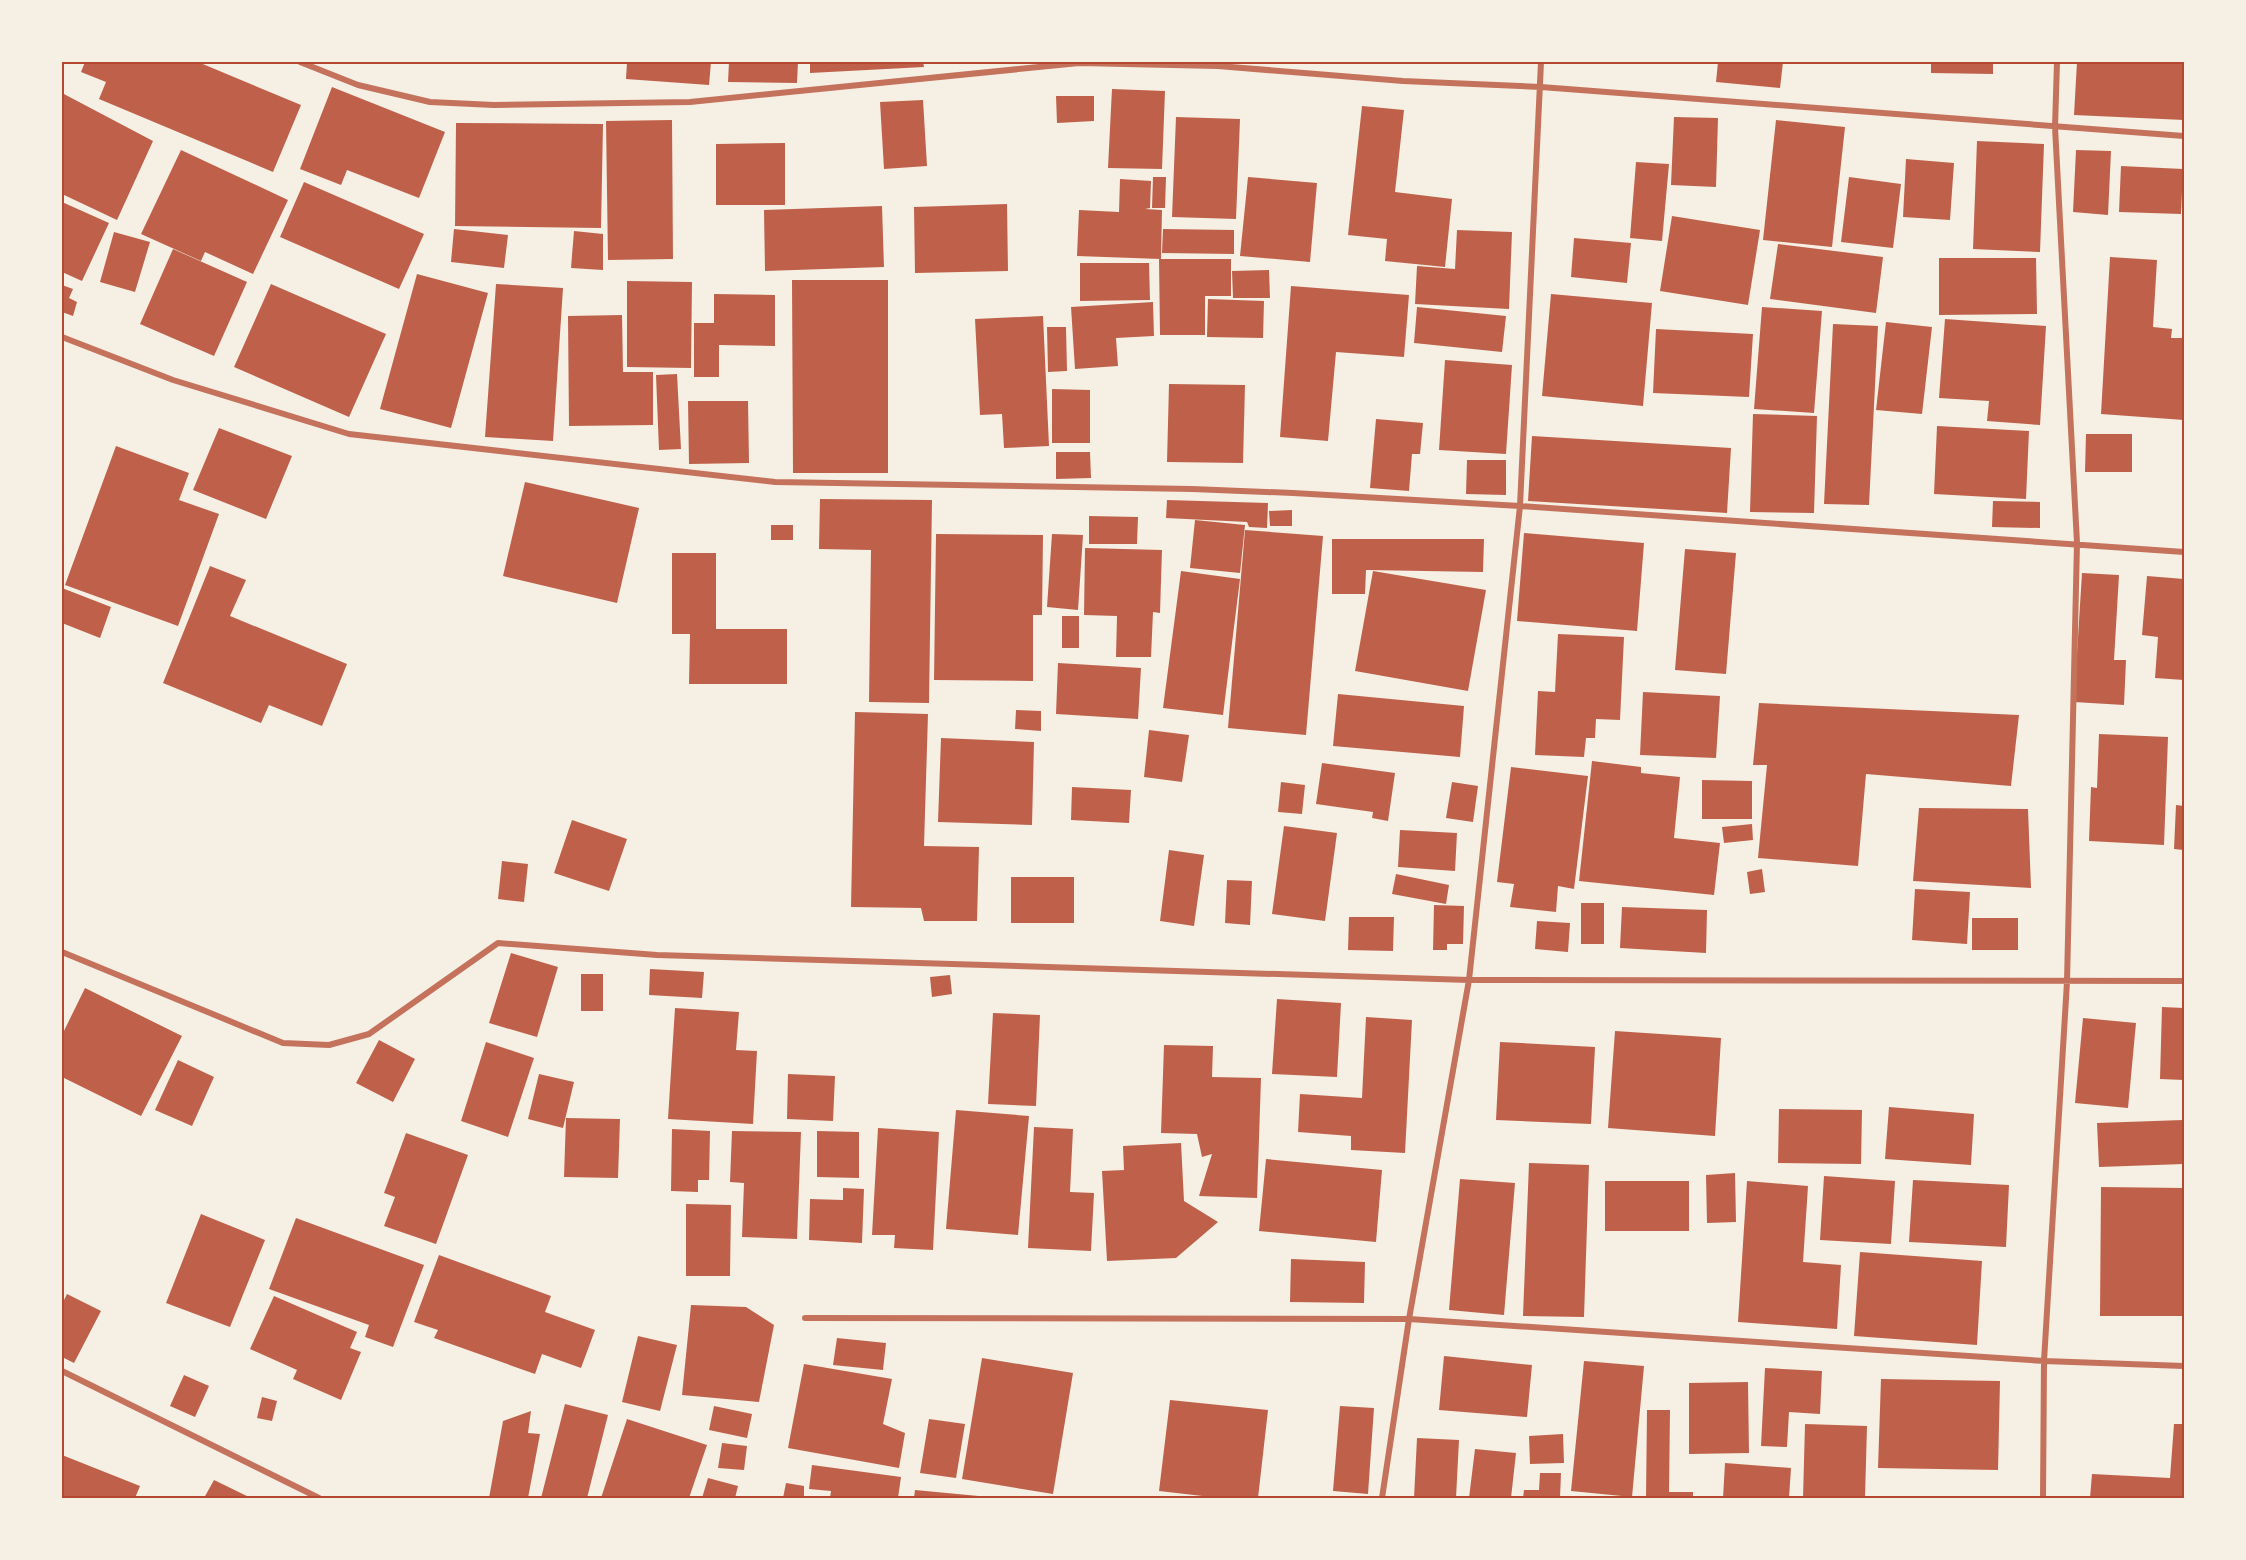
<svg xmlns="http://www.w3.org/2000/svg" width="2246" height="1560" font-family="'Times New Roman',serif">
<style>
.building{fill:#bf614a}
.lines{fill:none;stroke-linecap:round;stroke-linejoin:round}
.minor{stroke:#c5725c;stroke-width:6}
.neatline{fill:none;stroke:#b5482f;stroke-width:2}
</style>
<rect width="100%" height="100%" fill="#f6efe4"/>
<!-- building -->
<path class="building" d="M85,62H198L301,105L273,172L99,99L106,82L81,72Z
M627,62H711L709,85L626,79Z
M729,62H798L797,83L728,82Z
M810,62H923L924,67L810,73Z
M1372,62H1445V64H1372Z
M1718,62H1783L1780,88L1716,82Z
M1931,62H1993V74L1931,73Z
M2077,62H2184V120L2074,115Z
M332,87L445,132L419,198L347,170L341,185L300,169Z
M1112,89L1165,91L1162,169L1108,168Z
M62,93L153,141L117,220L62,194Z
M1056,96H1094V121L1057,123Z
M923,100L927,166L884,169L880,102Z
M1362,106L1404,110L1395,192L1452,199L1445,267L1385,261L1387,239L1348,235Z
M1176,117L1240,119L1236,219L1172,217Z
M1674,117L1718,118L1716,187L1671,185Z
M672,120L673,259L608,260L606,121Z
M1776,120L1845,127L1832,247L1763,240Z
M456,123L603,124L601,228L455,226Z
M1977,141L2044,144L2040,252L1973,249Z
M785,143V205H716V144Z
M181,150L288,200L253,274L205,252L201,261L141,234Z
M2076,150L2111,151L2108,215L2073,212Z
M1906,159L1954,163L1950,220L1903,217Z
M1636,162L1669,164L1662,241L1630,238Z
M2121,166L2183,169L2181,214L2119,212Z
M1153,177H1166L1165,208H1152Z
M1248,177L1317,183L1310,262L1240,256Z
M1849,177L1901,184L1893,248L1841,242Z
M1120,179L1151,181L1150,208L1145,209L1162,210L1161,259L1077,256L1079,210L1119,212Z
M304,182L424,234L399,289L280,237Z
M62,202L109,223L82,281L62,272Z
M1007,204L1008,271L915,273L914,207Z
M882,206L884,267L765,271L764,210Z
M1672,216L1760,230L1748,305L1660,291Z
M454,229L508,235L504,268L451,262Z
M1163,229L1234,230V254L1162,253Z
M1457,230L1512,232L1509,309L1415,304L1417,266L1455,269Z
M574,231L603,234V270L571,268Z
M114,232L150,242L135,292L100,282Z
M1574,238L1631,243L1627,283L1571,277Z
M1778,244L1883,257L1876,313L1770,299Z
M173,249L247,282L214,356L140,324Z
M2110,257L2157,260L2153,327L2172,329L2171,338H2184V420L2101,414Z
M1939,258H2036L2037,314L1939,315Z
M1159,259H1231V296H1205V335H1160Z
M1080,263H1149L1150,300L1080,301Z
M1269,270L1270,298H1233L1232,271Z
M417,274L488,293L451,428L380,409Z
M792,280H888V473H793Z
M627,281L692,282L691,368L627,367Z
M271,284L386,334L349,417L234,367Z
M496,284L563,288L553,441L485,437Z
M62,285L73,289L69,298L77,302L73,316L62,312Z
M1291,286L1409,295L1404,357L1336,352L1328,441L1280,437Z
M714,294L775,295V346L719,345V377H694V323H714Z
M1551,294L1652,303L1643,406L1542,396Z
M1208,299L1264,301L1263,338L1207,337Z
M1153,302L1154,336L1116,338L1118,366L1075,369L1071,307Z
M1417,307L1506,316L1502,352L1414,343Z
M1762,307L1822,311L1814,413L1754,409Z
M622,315L623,372H653V425L569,426L568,316Z
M1043,316L1049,446L1004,448L1002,414L980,415L975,319Z
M1945,319L2046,326L2040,425L1987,421L1989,401L1939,398Z
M1886,322L1932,327L1922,414L1876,410Z
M1833,324L1878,326L1869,505L1824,504Z
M1047,327H1066L1067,371L1048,372Z
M1656,329L1753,334L1749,397L1653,393Z
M1445,360L1512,365L1506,454L1439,450Z
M677,374L681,449L659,450L656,375Z
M1169,384L1245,385L1243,463L1167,462Z
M1052,389L1090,390V443H1052Z
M688,401H748L749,463L689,464Z
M1753,414L1817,416L1814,513L1750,512Z
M1376,419L1423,423L1420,454H1412L1409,491L1370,488Z
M1937,426L2029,431L2026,499L1934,494Z
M219,428L292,456L266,519L193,490Z
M2086,434H2132V472H2085Z
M1532,436L1731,448L1727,513L1528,501Z
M116,446L189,473L179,500L219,514L178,626L65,585Z
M1056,452H1090L1091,478L1056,479Z
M1467,460H1506V495L1466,494Z
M525,482L639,508L617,603L503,576Z
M820,499L932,500L929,703L869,702L871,550L819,549Z
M1167,500L1268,503L1267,528L1249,527L1247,522L1166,518Z
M1993,501L2040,502V528L1992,527Z
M1292,510V526H1270L1269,511Z
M1089,516L1138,517L1137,544H1089Z
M1195,520L1245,525L1240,573L1190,568Z
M771,525H793V540H771Z
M1245,530L1323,536L1306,735L1228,728Z
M1524,533L1644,543L1637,631L1517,621Z
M936,534L1043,535L1042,615H1033V681L934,680Z
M1052,534L1083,535L1078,610L1047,607Z
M1332,539H1484L1483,572L1366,570L1365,594H1332Z
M1085,548L1162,550L1160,613L1153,612L1151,657H1116L1117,616L1084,615Z
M1685,549L1736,553L1726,674L1675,670Z
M672,553H716V629H787V684H689L690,634H672Z
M210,566L246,580L230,616L347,664L322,726L269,705L261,723L163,683Z
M1181,571L1240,579L1223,715L1163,708Z
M1373,571L1486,590L1468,691L1355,671Z
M2082,573L2119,575L2114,660H2126L2124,705L2074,702Z
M2147,576L2184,579V680L2155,678L2158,637L2142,635Z
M62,588L111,607L100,638L62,623Z
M1062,616H1079V648H1062Z
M1558,634L1624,637L1620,720L1596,719L1595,738H1586L1584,757L1535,755L1538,691L1555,692Z
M1058,663L1141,668L1138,719L1056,714Z
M1643,692L1720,696L1716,758L1640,755Z
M1338,694L1464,706L1460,757L1333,746Z
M1759,703L2019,715L2011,786L1866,774L1858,866L1758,858L1767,765H1753Z
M1016,710L1041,711V731L1015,729Z
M855,712L928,714L924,846L979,847L977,921H924L921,908L851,907Z
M1149,730L1189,735L1182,782L1144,777Z
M2099,734L2168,737L2164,845L2089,841L2091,787L2097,788Z
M941,738L1034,742L1032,825L938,822Z
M1592,761L1641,767V773L1680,777L1674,838L1720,843L1714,895L1579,881Z
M1322,763L1395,773L1388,821L1372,818L1373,812L1316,804Z
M1511,767L1588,776L1574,889L1558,886L1556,912L1510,907L1514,884L1497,882Z
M1702,780L1752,781V819H1702Z
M1281,782L1305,785L1302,814L1278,812Z
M1452,782L1478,786L1473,822L1446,818Z
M1072,787L1131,790L1129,823L1071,820Z
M2176,805L2184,806V850L2174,849Z
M1919,808L2028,809L2031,888L1913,881Z
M572,820L627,839L609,891L554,873Z
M1752,824L1753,840L1724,843L1722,827Z
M1284,826L1337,833L1325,921L1272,914Z
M1400,830L1457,833L1455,871L1398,867Z
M1169,850L1204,855L1194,926L1160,921Z
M502,861L528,864L524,902L498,899Z
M1762,869L1765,892L1750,894L1747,872Z
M1396,874L1449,885L1446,904L1392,894Z
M1011,877H1074V923H1011Z
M1227,880L1252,881L1250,925L1225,923Z
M1915,889L1970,892L1967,944L1912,940Z
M1581,903H1604V944H1581Z
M1434,905L1464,906L1463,944H1447V950H1433Z
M1622,907L1707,910L1706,953L1620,948Z
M1349,917H1394L1393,951L1348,950Z
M1972,918H2018V950H1972Z
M1537,921L1570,923L1568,952L1535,949Z
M511,953L558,967L537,1037L489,1023Z
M650,969L704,972L702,998L649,995Z
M581,974H603V1011H581Z
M950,975L952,994L932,997L930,977Z
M85,988L182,1036L141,1116L62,1077V1035Z
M1277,999L1341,1003L1337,1077L1272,1074Z
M2162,1007L2184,1008V1080L2160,1079Z
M675,1008L739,1012L736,1050L757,1051L753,1124L668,1119Z
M993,1013L1040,1015L1036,1106L988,1104Z
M1366,1017L1412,1020L1405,1153L1351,1150V1136L1298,1132L1300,1094L1362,1098Z
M2083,1018L2136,1023L2128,1108L2075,1103Z
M1615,1031L1721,1038L1715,1136L1608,1128Z
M379,1040L415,1059L393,1102L356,1083Z
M486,1042L534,1058L508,1137L461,1121Z
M1500,1042L1595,1047L1591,1124L1496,1120Z
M1164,1045L1213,1046L1212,1077L1261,1078L1257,1198L1199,1196L1212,1154L1202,1157L1197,1134L1161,1133Z
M178,1060L214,1077L192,1126L155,1110Z
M539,1074L574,1082L563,1128L528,1119Z
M788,1074L835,1076L833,1121L787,1119Z
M1889,1107L1974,1114L1971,1165L1885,1159Z
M1779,1109L1862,1110L1861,1164L1778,1163Z
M956,1110L1029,1116L1018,1235L946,1229Z
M566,1118L620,1119L618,1178L564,1177Z
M2183,1120L2184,1164L2099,1167L2097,1123Z
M1034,1127L1073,1129L1070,1192L1094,1193L1091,1251L1028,1248Z
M878,1128L939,1132L933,1250L894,1248L895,1235H872Z
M672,1129L710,1131L709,1180H698V1192L671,1191Z
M732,1131L801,1132L797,1239L742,1237L744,1183L730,1182Z
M817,1131L859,1132V1178L817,1177Z
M406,1133L468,1155L436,1244L384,1226L395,1197L384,1193Z
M1181,1143L1184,1201L1218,1222L1176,1258L1107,1261L1102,1171L1124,1170L1123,1146Z
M1266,1159L1382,1170L1376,1242L1259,1231Z
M1529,1163L1589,1165L1584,1317L1523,1316Z
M1735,1173L1736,1222L1707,1223L1706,1175Z
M1824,1176L1895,1181L1891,1244L1820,1240Z
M1460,1179L1515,1183L1504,1315L1449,1310Z
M1913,1180L2009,1185L2006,1247L1909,1242Z
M1605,1181H1689V1231H1605Z
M1747,1181L1808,1186L1803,1262L1841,1265L1837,1329L1738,1322Z
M2101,1187L2184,1188V1316H2100Z
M843,1188L864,1189L862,1243L809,1240L810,1199L843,1200Z
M686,1204L731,1205L730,1276H686Z
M201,1214L265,1240L230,1327L166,1303Z
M296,1218L424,1265L393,1347L365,1337L369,1325L269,1289Z
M1860,1252L1982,1261L1977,1345L1854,1336Z
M439,1255L551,1296L545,1312L595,1330L581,1368L542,1354L535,1374L434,1338L438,1330L414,1322Z
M1291,1259L1365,1262L1364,1303L1290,1302Z
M67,1294L101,1311L74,1363L62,1357V1304Z
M274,1296L357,1332L350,1348L361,1352L341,1400L293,1379L297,1370L250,1349Z
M691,1305L746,1307L774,1325L759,1402L682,1395Z
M638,1336L677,1345L660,1411L622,1402Z
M837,1338L886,1343L883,1370L833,1365Z
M1444,1356L1532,1365L1527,1417L1439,1410Z
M982,1358L1073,1373L1053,1494L962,1479Z
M1584,1361L1644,1366L1632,1497L1571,1491Z
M804,1364L892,1379L883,1424L905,1433L899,1468L788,1448Z
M1765,1368L1822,1371L1820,1414L1789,1412L1787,1447L1761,1446Z
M184,1375L209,1386L195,1417L170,1406Z
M1881,1379L2000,1381L1998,1470L1878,1468Z
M1748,1382L1749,1453L1689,1454V1383Z
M262,1397L277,1401L272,1421L257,1418Z
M1170,1400L1268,1410L1258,1498H1220L1159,1491Z
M565,1404L608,1415L587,1498H541Z
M714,1406L752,1414L747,1438L709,1430Z
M1340,1406L1374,1408L1368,1494L1333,1491Z
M1647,1410H1670L1669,1492H1693V1498H1646Z
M531,1411L528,1433L540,1434L528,1498H489L503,1421Z
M627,1419L707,1445L689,1498H601Z
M929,1419L965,1424L956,1478L920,1473Z
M1805,1424L1867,1426L1865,1498H1803Z
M2174,1424H2184V1498H2090L2092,1474L2170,1478Z
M1563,1434L1564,1463L1530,1464L1529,1436Z
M1417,1438L1459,1440L1456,1498H1414Z
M722,1443L747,1446L744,1470L718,1468Z
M1475,1449L1516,1453L1511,1498H1469Z
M62,1455L140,1486L135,1498H62Z
M1725,1463L1791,1468L1789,1498H1723Z
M812,1465L901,1477L898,1498H830L831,1491L809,1489Z
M1540,1473H1561L1560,1498H1523L1524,1490H1539Z
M708,1478L738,1486L735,1498H702Z
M214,1480L251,1498H204Z
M786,1483L804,1486V1498H783Z
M915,1490L989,1497V1498H914Z"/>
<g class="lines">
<!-- minor -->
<path class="minor" d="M300,62L358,85L430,102L494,105L690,102L1079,63L1218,66L1403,81L1541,87L2184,136
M62,337L173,380L349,434L775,482L1192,489L1293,493L1520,506L2184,552
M62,952L283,1043L329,1045L369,1034L498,943L657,955L1469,980L2184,981
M805,1318L1409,1319L2044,1361L2184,1366
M62,1371L319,1498
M1382,1498L1409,1319L1469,980L1520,506L1541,62
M2043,1498L2044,1361L2067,982L2077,543L2055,127L2057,62"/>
</g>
<!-- border -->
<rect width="2246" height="1560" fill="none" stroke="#f6efe4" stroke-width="126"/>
<rect x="63" y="63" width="2120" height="1434" class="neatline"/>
</svg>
